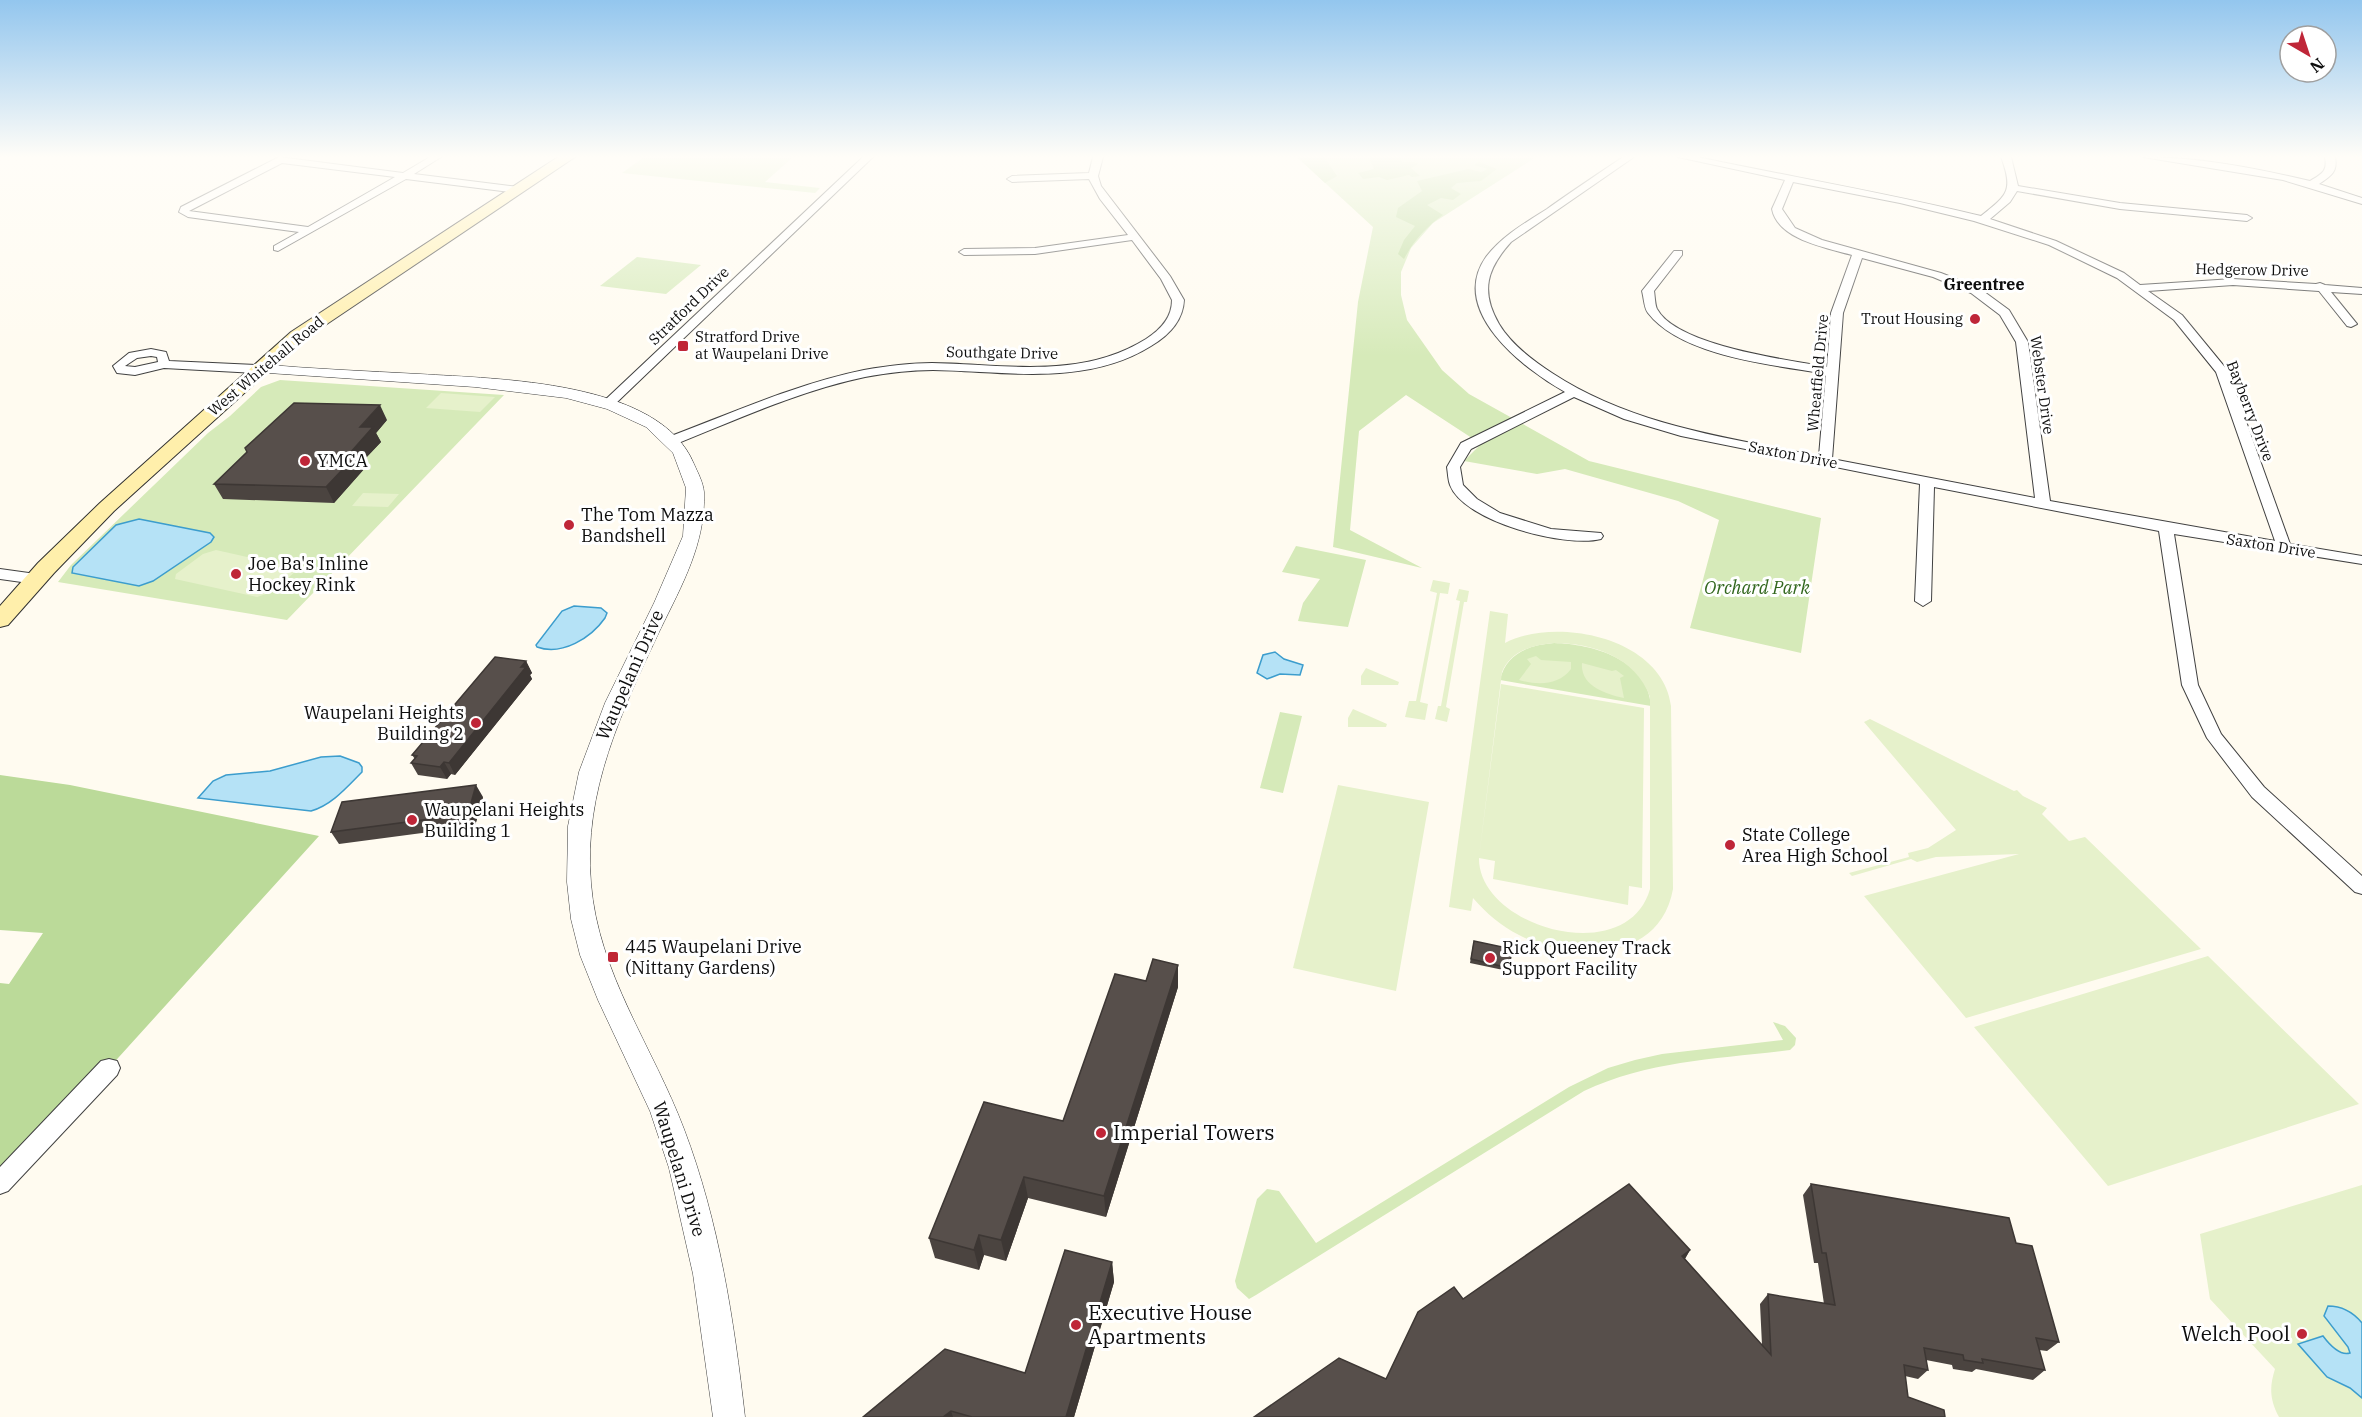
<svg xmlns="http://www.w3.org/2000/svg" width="2362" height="1417" font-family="'IBM Plex Serif',serif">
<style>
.green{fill:#d6eab9}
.forest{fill:#bbda99}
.pitch{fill:#e6f1cb;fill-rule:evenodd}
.water{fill:#b5e2f6;stroke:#3c9dcd;stroke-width:1.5}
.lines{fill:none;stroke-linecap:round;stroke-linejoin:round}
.minor-casing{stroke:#414141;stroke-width:2}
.tertiary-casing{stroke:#414141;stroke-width:1}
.secondary-casing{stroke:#303030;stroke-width:2}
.minor{fill:#fff;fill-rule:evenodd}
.tertiary{fill:#fff;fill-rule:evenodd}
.secondary{fill:#ffefab;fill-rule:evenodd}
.wall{fill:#4b4440}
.shaded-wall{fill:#3d3734}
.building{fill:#574f4b;stroke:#3d3734;stroke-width:1.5}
.poi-dot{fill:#bf2638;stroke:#fff;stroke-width:2}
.labels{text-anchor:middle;stroke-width:6;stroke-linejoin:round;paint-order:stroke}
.far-street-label{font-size:15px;fill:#0e0e0e;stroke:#fff}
.far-poi-label{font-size:15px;fill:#0e0e0e;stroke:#fff;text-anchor:end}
.far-neighbourhood-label{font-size:16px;font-weight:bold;fill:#0e0e0e;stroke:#fff}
.poi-label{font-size:18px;fill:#0e0e0e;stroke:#fff;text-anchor:start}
.park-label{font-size:18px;font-style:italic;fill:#32671e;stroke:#fff}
.street-label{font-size:18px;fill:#0e0e0e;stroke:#fff}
.near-poi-label{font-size:21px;fill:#0e0e0e;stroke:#fff;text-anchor:start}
</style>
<rect width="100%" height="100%" fill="#fffbf0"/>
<!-- green -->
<path class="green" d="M644,157H793L765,182L820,188L815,193L622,173Z
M1297,157H1536L1433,223L1411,248L1401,272V295L1407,320L1442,370L1469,394L1589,461L1821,518L1801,653L1690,628L1719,520L1678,501L1565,469L1537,474L1464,461L1481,444L1406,395L1359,431L1350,530L1422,568L1333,547L1358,302L1373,227Z
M637,257L701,265L666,294L600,286Z
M280,380L504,395L287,620L58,582L71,565L208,433L230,416L261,387Z
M1296,546L1366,560L1348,627L1298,621L1303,603L1320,579L1282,572Z
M1554,643C1592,644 1648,659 1651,706L1500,680C1506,654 1528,645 1554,643Z
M1280,712L1302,716L1283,793L1260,788Z
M1773,1022L1785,1026L1796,1038L1795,1045L1790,1050C1719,1059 1650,1060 1584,1091L1256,1295L1249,1299L1237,1288L1235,1281L1257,1199L1267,1189L1279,1191L1316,1243L1569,1087L1608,1068L1635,1060L1662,1054L1783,1040Z"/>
<!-- forest -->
<path class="forest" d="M1297,157H1324L1337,176L1325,183Z
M1369,157H1400L1402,162H1413L1418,164L1411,168L1420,176L1412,177L1409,175L1387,180L1379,177L1363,179L1358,173L1374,169Z
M1479,162L1497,169L1481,181L1457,183L1451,188L1461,194L1453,200L1441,198L1427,205L1443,215C1427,226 1413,241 1404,259L1398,254L1404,240L1415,226L1396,217L1398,208L1422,191L1417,181L1468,169L1481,172L1488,169L1474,165Z
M0,775L70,785L319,836L109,1068L0,1183V983L9,984L43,933L0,930Z"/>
<!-- pitch -->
<path class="pitch" d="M441,393L495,397L480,412L426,408Z
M363,493L399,494L388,507L352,506Z
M216,550L291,567L296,571L272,592L257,597L175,579L176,574L203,554Z
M1433,580L1450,583L1448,594L1440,593L1420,702L1428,704L1425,720L1405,717L1409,701H1416L1437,593L1430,591Z
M1459,589L1469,591L1467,602H1464L1446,707L1450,709L1447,722L1435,719L1438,706H1441L1460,601L1456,600Z
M1490,611L1508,614L1505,643C1557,616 1663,638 1671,706L1673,889C1660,962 1573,963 1519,935C1501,926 1486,913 1473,898L1471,911L1449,907ZM1554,643C1592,643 1636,657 1650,697V889C1627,970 1478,927 1479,858L1495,861L1493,879L1628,905L1629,886L1642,888L1644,708L1501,684L1479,857L1502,672C1511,651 1532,645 1554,643Z
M1536,656L1541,660L1571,662V669C1558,686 1537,685 1519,680L1531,664L1527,659Z
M1582,663L1612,671L1616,670L1624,676L1620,678L1624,698C1606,694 1580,686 1582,663Z
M1366,668L1399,682L1398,685H1361V676Z
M1353,709L1387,724L1386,727H1348V718Z
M1870,719L2014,791L2017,790L2023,796L2047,808L2042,814L2069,841L2085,837L2201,949L1966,1018L1864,896L2019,854L1936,857L1917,862L1911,859L1852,876L1849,873L1909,857L1908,853L1928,848L1956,830L1864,722Z
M1338,785L1429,802L1396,991L1293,968Z
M2208,956L2359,1104L2108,1186L1974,1027Z
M2362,1185V1417H2279C2270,1400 2269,1388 2275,1369L2210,1299L2200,1234Z"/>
<!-- water -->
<path class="water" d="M139,519L210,533L214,537L211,542L153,581L139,586L72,573L73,567L116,525Z
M574,606L601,608L607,613L605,618C591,638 562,656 537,647L536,645L562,611Z
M1275,652L1284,659L1303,665L1300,675L1280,674L1267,679L1257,673L1263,655Z
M340,756L359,763L362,767V772C347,787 332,805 311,811L198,798L213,781L226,775L270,771L321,757Z
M2328,1306C2342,1306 2353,1312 2362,1323V1398L2350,1388L2327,1377L2298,1344L2323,1336C2329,1344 2340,1356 2350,1353L2348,1347L2324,1316Z"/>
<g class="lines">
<!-- minor casing -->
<g class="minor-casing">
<path id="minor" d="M279,157L403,173L430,157H441L414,174L519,187L524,190L519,193L406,179L278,251L274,250V246L299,232L188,217L179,212L181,207ZM282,163L395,177L308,227L189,211Z
M863,157H873L613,406H605L603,403L605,400Z
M1093,157H1103L1098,176L1101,186L1170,276L1184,300C1183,321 1168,336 1151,346C1085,387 1006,371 933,370C910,370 887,373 865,377C799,391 738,419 676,444H666L665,441L666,438C732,413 796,384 864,370C887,366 910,363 932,363C1005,364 1080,380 1146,339C1160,330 1172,318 1172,300L1161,279L1132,240L1035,254L964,255L959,252L964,249L1035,248L1128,235L1100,199L1089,179L1012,182L1007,179L1012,176L1089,173Z
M1623,157H1634L1511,242C1487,269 1480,291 1499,324C1511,344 1532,360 1552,373C1631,425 1727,438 1819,456L1826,374C1775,365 1682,357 1648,313C1644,308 1644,298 1642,291L1674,251H1682V255L1654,291C1655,297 1655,305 1657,309C1677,346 1788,360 1827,367L1831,313L1852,255C1827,248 1778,240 1772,209L1785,180L1678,157H1697C1792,177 1887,193 1981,216C2007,195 2014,191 2001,157H2011L2018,186L2120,203L2247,215L2252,218L2247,221L2120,209L2017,191L2010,202L1990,219L2056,241L2124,273L2140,285L2233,279L2316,284L2320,283L2325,285L2362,288V294L2331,292L2357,324L2351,327L2347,326L2319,291L2233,285L2148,291L2182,315L2228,371L2290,544L2362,556V564L2174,534L2198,685L2221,734L2264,787L2362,876V894L2355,892L2252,797L2207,738L2182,685L2159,531L1934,487L1931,601L1923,606L1915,601L1920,484L1681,436L1624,419L1574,397L1471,449L1460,467L1463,485L1477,499L1500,513L1551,529L1601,533L1603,536L1601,539C1566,548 1464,522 1450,485C1448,480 1448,473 1447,467L1461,443L1565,392C1524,369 1448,311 1486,257C1502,236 1525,223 1547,209C1572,191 1598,174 1623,157ZM1793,182L1900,203L1974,221L2049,245L2117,278L2174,320L2216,372L2275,541L2050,501L2028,342L2009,310L1979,288L1941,273L1822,240L1795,228L1782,209ZM1862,258L1933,277L1971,293L2000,315L2016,342L2035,498L1832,459L1843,313Z
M2143,157C2199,157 2255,168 2310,181C2321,174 2328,172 2325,157H2335C2338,172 2331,176 2319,184L2362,198V204L2283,180Z
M151,349L166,352L169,361L258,365L264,369L258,373L164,368L135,375L117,373L113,366L129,353ZM151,356L157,357L158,362L135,367L125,366L137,358Z
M0,569L36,574L43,579L36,584L0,579Z
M109,1059L117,1061L120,1068L117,1075L8,1191L0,1194V1167L101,1061Z"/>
</g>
<!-- tertiary casing -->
<g class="tertiary-casing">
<path id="tertiary" d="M258,364C312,369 366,371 420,374C497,379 660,380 694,464C698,473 703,482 704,492C706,543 682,585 660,630C622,711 583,791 591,883C598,973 653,1047 684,1129C719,1221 734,1320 745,1417H713L693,1274L669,1168L650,1111L598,1000L580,955L571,919L567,882L568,826L579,772L605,703L654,603L683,536L686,488L673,453L646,427L607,409L566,398L475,387L253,372L250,369L253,366Z"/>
</g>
<!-- secondary casing -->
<g class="secondary-casing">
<path id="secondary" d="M558,157H575L303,340L114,511L54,573L8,625L0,627V606L38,563L100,503L291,332Z"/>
</g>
<!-- minor -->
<use href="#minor" class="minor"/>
<!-- tertiary -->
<use href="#tertiary" class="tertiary"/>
<!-- secondary -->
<use href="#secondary" class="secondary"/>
</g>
<!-- wall -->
<path class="wall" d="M387,420L376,433L381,442L362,462L365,468L334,503L223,499L214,484Z
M526,661L532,673L530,675L532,679L455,775L451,774L447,779L418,775L411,763L415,759L412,755Z
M483,797L475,826L339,844L331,832Z
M1473,945L1509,968L1508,971L1470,963Z
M1178,965V987L1106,1217L1028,1198L1006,1261L984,1255L979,1270L935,1258L929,1238L1063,1121L1146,981Z
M1811,1184L2016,1243L2059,1342L2047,1351L2039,1350L2045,1370L2033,1380L1976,1369L1972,1372L1953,1369L1952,1365L1926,1360L1928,1370L1918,1379L1905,1376L1386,1379L1463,1299L1690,1250L1685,1259L1762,1345L1760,1304L1768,1294L1824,1304L1818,1263H1814L1803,1195Z
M1112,1262L1114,1282L1074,1417H863L1025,1373Z"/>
<!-- shaded-wall -->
<path class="shaded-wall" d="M380,405L387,420L376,433L381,442L362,462L365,468L334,503L326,487L350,453L360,427Z
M526,661L532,673L530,675L532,679L455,775L449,763Z
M444,762L451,774L447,779L440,767Z
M476,785L483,797L475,826L468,814Z
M1178,965V987L1106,1217L1104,1196Z
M1024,1177L1028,1198L1006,1261L1001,1240Z
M979,1235L984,1255L979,1270L974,1250Z
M1690,1250L1684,1260L1682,1256Z
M1112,1262L1114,1282L1074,1417H1066Z
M951,1411L953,1417H943Z"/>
<!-- building -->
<path class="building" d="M294,403L380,405L360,427H373L350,453H358L326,487L214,484L247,452L245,448Z
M495,657L526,661L521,667H526L449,763L444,762L440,767L411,763L417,756L412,755Z
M476,785L468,814L331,832L342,802Z
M1474,941L1512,949L1509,968L1471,959Z
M1153,959L1178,965L1104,1196L1024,1177L1001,1240L979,1235L974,1250L929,1238L984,1102L1063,1121L1115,974L1146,981Z
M1629,1184L1690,1250L1682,1256L1771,1355L1768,1294L1835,1305L1826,1253H1822L1811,1184L2009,1218L2016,1243L2032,1246L2059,1342L2036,1338L2045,1370L1982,1359L1983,1363L1964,1360L1963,1355L1924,1348L1928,1370L1904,1365L1908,1397L1944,1410L1945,1417H1254L1339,1358L1386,1379L1418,1312L1454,1287L1463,1299Z
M1065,1250L1112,1262L1066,1417H972L951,1411L943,1417H863L945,1349L1025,1373Z"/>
<!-- sky -->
<linearGradient id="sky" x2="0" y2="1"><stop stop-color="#93c6ee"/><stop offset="0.44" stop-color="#fffdf8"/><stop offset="1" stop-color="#fffdf8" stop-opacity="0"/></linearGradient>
<rect width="2362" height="356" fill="url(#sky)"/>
<!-- markers -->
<g class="poi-dot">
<circle cx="1975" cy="319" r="6"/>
<rect x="677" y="340" width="12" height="12" rx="3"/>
<circle cx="305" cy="461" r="6"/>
<circle cx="569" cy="525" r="6"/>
<circle cx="236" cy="574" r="6"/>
<circle cx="476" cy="723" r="6"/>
<circle cx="412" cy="820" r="6"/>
<circle cx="1730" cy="845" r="6"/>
<rect x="607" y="951" width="12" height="12" rx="3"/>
<circle cx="1490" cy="958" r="6"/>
<circle cx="1101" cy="1133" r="6"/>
<circle cx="1076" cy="1325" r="6"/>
<circle cx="2302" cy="1334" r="6"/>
</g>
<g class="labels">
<!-- far-street labels -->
<g class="far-street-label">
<text transform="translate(2252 270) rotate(1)" y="5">Hedgerow Drive</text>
<text transform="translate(689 306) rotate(-44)" y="5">Stratford Drive</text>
<text transform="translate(1002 353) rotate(1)" y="5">Southgate Drive</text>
<text transform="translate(266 366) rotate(-40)" y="5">West Whitehall Road</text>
<text transform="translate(1818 373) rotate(-85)" y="5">Wheatfield Drive</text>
<text transform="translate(2042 385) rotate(82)" y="5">Webster Drive</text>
<text transform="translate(2250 411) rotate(69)" y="5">Bayberry Drive</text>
<text transform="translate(1793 455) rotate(11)" y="5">Saxton Drive</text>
<text transform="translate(2271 546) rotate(9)" y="5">Saxton Drive</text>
</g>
<!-- far-poi labels -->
<g class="far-poi-label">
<text x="1963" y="324">Trout Housing</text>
<text x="695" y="342" text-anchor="start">Stratford Drive<tspan x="695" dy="17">at Waupelani Drive</tspan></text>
</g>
<!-- far-neighbourhood labels -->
<g class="far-neighbourhood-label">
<text x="1984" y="290">Greentree</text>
</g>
<!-- poi labels -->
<g class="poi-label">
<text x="317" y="467">YMCA</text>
<text x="581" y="521">The Tom Mazza<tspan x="581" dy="21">Bandshell</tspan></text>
<text x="248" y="570">Joe Ba's Inline<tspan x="248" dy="21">Hockey Rink</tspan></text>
<text x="464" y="719" text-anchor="end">Waupelani Heights<tspan x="464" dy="21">Building 2</tspan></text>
<text x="424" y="816">Waupelani Heights<tspan x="424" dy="21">Building 1</tspan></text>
<text x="1742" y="841">State College<tspan x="1742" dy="21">Area High School</tspan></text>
<text x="625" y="953">445 Waupelani Drive<tspan x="625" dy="21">(Nittany Gardens)</tspan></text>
<text x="1502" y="954">Rick Queeney Track<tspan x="1502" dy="21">Support Facility</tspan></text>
</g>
<!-- park labels -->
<g class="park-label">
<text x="1757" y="594">Orchard Park</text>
</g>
<!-- street labels -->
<g class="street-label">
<text transform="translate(630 675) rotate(-66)" y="6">Waupelani Drive</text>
<text transform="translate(679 1169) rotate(73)" y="6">Waupelani Drive</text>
</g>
<!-- near-poi labels -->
<g class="near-poi-label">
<text x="1113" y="1140">Imperial Towers</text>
<text x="1088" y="1320">Executive House<tspan x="1088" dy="24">Apartments</tspan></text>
<text x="2290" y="1341" text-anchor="end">Welch Pool</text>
</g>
</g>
<!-- north arrow -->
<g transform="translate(2308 54) rotate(141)"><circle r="28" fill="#ffffff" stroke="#9f9f9f" stroke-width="1.5"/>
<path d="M0-4.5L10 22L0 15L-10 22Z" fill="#bf2638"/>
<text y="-9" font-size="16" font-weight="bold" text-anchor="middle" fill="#0e0e0e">N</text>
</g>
</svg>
